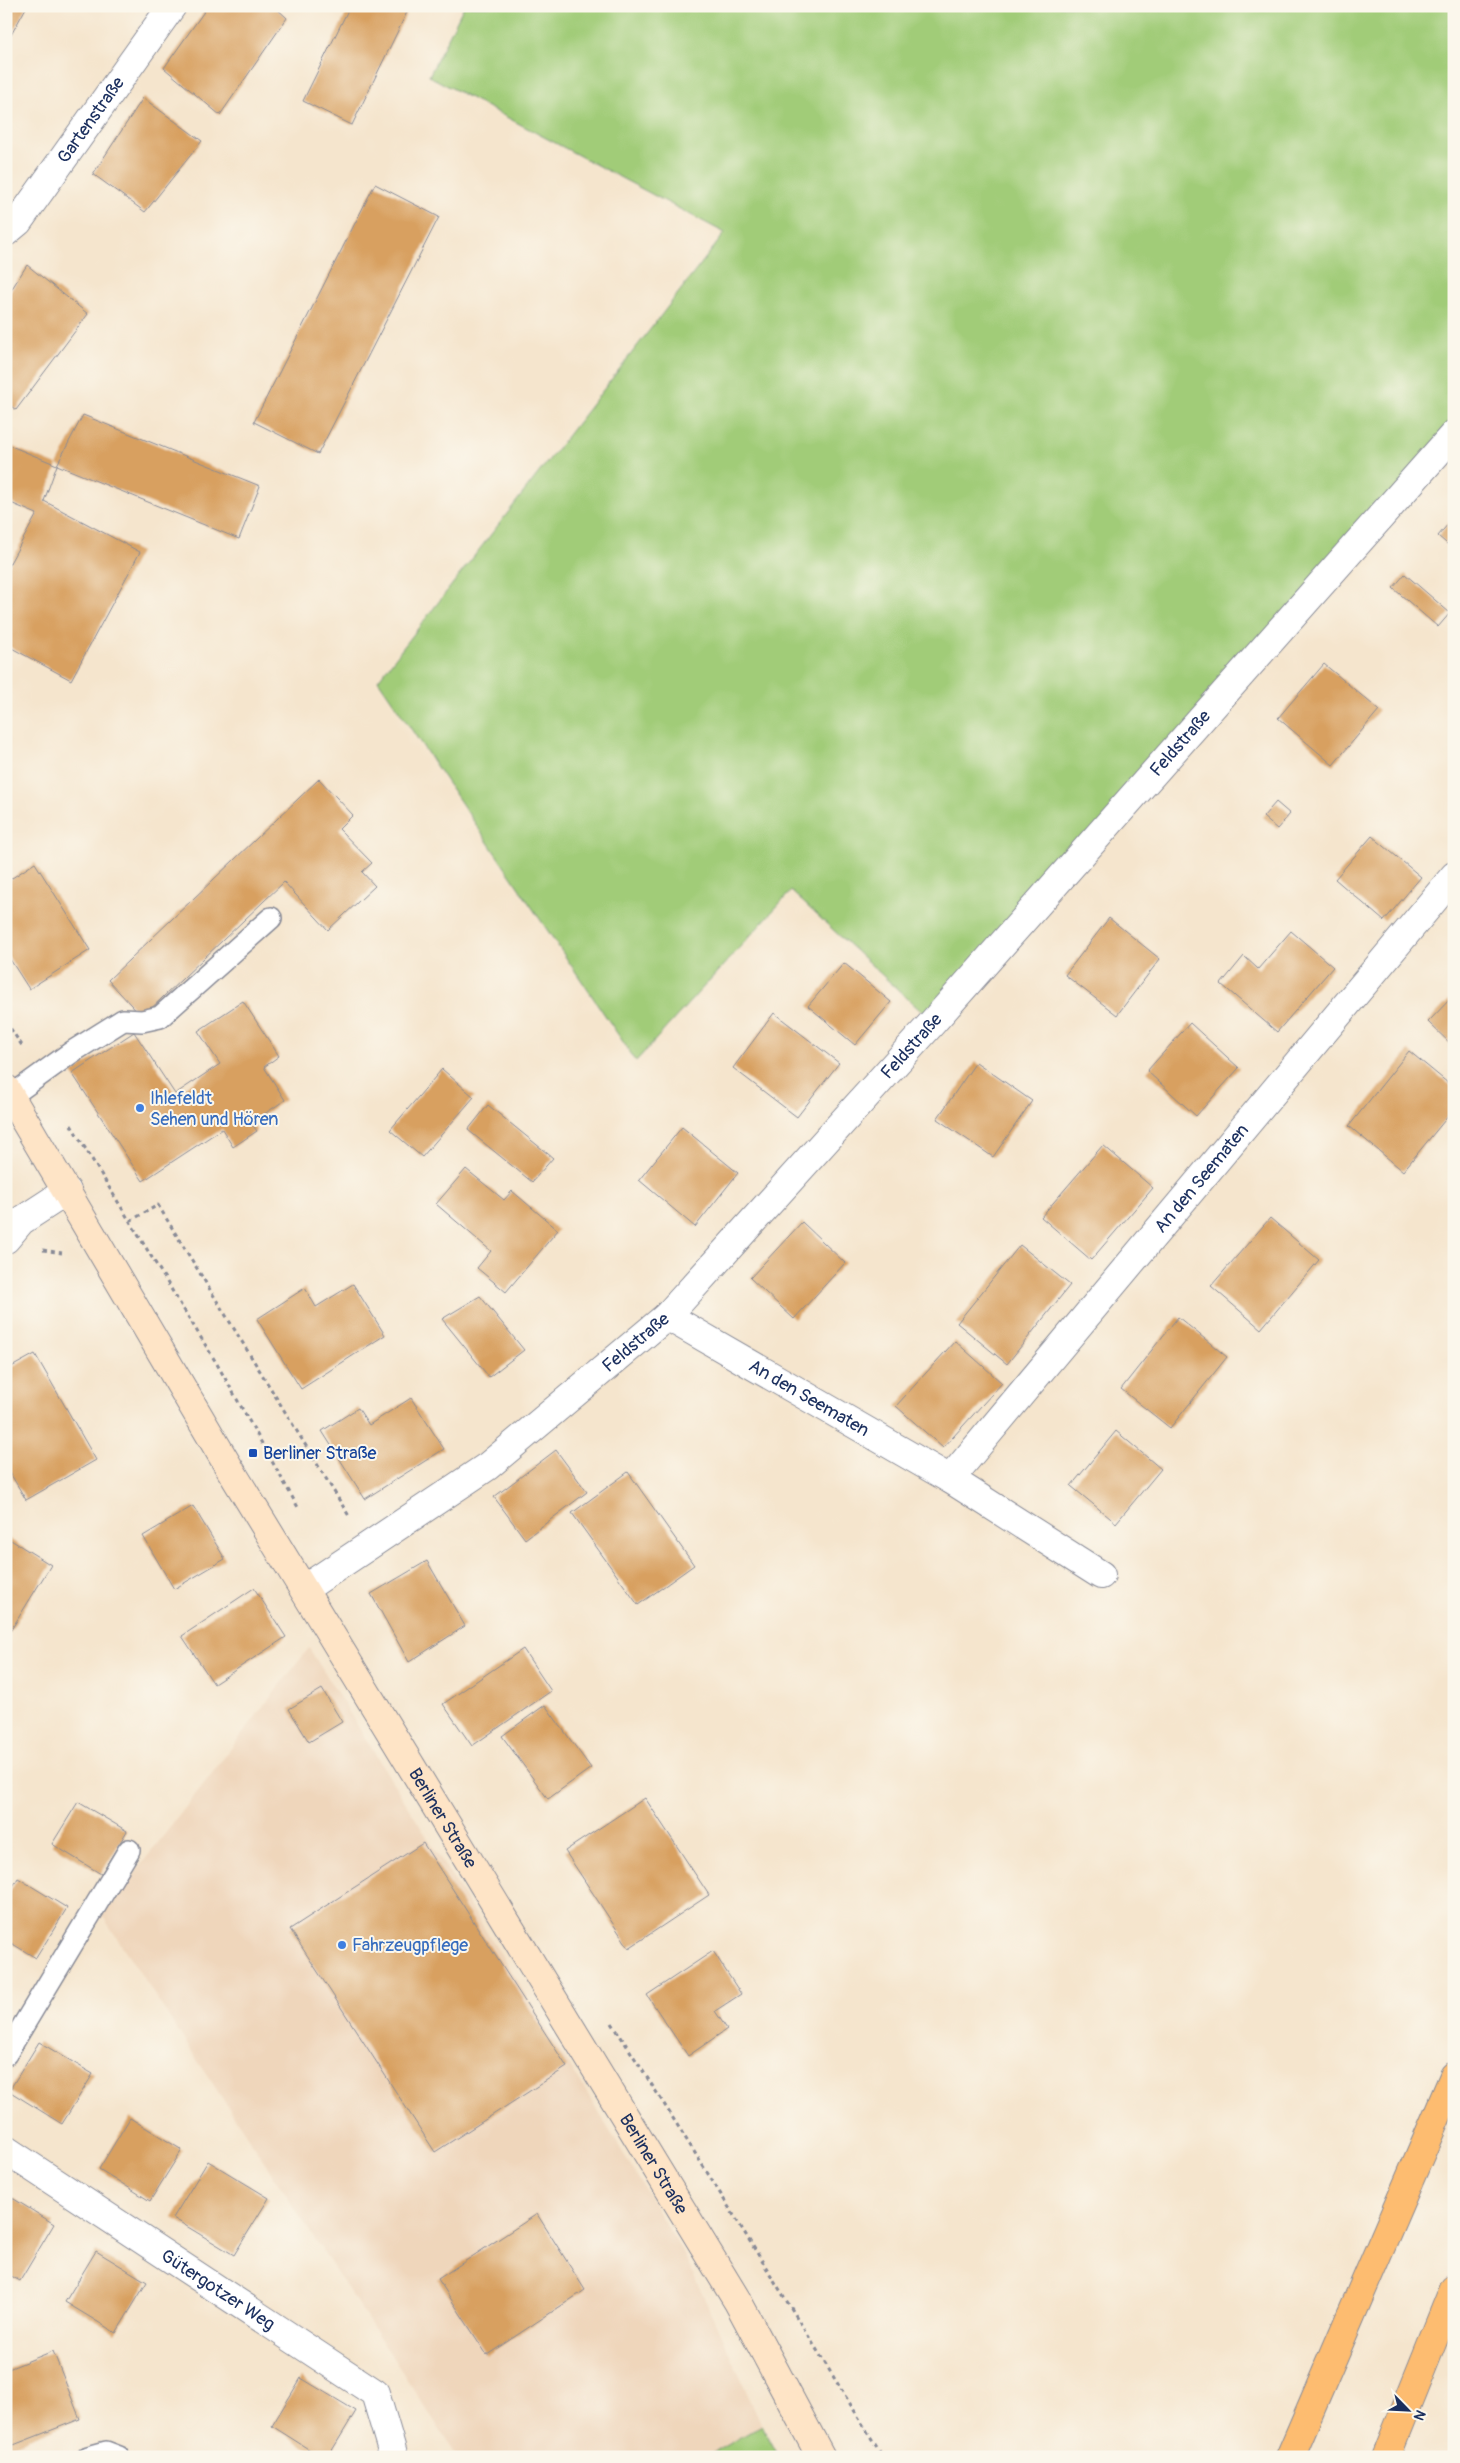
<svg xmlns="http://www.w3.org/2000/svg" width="1460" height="2463" font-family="Pangolin,sans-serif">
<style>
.built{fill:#efd6bb}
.green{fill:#a1cc78;stroke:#5e7e6b}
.building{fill:#d8a060}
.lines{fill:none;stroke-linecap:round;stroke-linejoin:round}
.lane-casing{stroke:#888a96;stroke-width:24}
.street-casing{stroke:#888a96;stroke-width:30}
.secondary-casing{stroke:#888a96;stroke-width:30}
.highway-casing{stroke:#888a96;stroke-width:30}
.path{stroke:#888a96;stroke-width:3;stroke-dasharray:4 4;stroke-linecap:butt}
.lane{stroke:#fff;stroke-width:21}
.street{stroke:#fff;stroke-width:28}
.secondary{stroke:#fee4c6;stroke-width:28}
.highway{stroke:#fdbc70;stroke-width:28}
.shop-dot{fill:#3f7fe0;stroke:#fbf7ec;stroke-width:2}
.transit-dot{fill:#1a4fb4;stroke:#fbf7ec;stroke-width:2}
.labels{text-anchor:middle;stroke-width:4;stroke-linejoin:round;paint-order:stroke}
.street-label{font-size:18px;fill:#1b2f5e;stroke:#fbf7ec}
.shop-label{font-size:18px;fill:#366cbe;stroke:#fbf7ec;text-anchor:start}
.transit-label{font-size:18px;fill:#164399;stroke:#fbf7ec;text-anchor:start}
</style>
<rect width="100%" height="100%" fill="#fbf7ec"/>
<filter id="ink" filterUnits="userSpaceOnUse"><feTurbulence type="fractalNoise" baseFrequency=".02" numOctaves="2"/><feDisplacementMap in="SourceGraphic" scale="10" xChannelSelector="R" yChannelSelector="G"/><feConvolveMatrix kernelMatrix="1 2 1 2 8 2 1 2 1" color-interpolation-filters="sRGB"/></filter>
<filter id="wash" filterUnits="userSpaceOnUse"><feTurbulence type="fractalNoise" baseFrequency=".0096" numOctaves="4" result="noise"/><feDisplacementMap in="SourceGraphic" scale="20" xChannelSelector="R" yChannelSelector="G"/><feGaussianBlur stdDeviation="1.12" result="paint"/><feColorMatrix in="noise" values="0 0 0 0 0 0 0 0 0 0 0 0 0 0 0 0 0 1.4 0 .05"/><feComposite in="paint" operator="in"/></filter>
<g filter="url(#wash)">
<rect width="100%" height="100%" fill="#f5e5cd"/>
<!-- built -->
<path class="built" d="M309,1648L587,2093L685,2256L762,2425L707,2457H458L102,1915Z"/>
<!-- green -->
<path class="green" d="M464,6H1454V434L933,1022L791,891L636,1061L378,680L725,233L429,76Z
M762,2425L779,2457H707Z"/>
<g id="blocks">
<!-- building -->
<path class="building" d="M6,6H27L6,44Z
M208,6H274L287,18L220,115L164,68Z
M350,6H410L352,125L303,101Z
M143,98L202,141L145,212L93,174Z
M375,184L439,217L318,454L254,422Z
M27,265L88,314L16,410L6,402V298Z
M83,415L260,486L239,539L57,465L44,501L140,552L71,680L6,645V570L37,514L6,501V444L57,465Z
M1454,517V550L1438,536Z
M1405,574L1450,613L1438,627L1393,588Z
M1324,664L1379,710L1333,765L1278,718Z
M319,779L353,815L339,829L372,863L362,872L375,886L328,930L284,882L142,1017L108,980Z
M1276,802L1290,814L1277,829L1263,817Z
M1372,836L1421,877L1384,921L1335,879Z
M35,863L90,950L29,989L6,953V882Z
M1109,918L1160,959L1117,1015L1065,975Z
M1291,931L1333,967L1277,1032L1221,984L1244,956L1258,969Z
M844,963L891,1002L855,1045L808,1006Z
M1454,995V1047L1428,1022Z
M243,1001L279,1056L264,1067L285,1100L251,1123L257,1131L233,1147L222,1129L143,1181L72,1073L134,1032L175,1094L220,1064L198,1031Z
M774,1013L839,1063L797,1117L733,1068Z
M1190,1023L1239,1068L1196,1116L1147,1071Z
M1409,1051L1454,1088V1109L1403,1171L1349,1126Z
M976,1062L1032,1101L993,1157L937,1119Z
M442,1069L474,1097L422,1157L390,1130Z
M488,1105L553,1158L532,1182L468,1130Z
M682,1127L738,1173L695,1227L639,1180Z
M1103,1145L1153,1188L1091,1260L1041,1217Z
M466,1169L504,1200L512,1191L558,1230L506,1292L477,1268L491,1251L436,1204Z
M1270,1218L1319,1260L1261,1329L1211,1286Z
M802,1222L845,1263L794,1319L750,1278Z
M1020,1245L1070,1285L1007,1364L957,1323Z
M353,1284L385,1335L301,1389L257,1319L305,1288L316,1307Z
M480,1296L524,1350L489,1377L442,1319Z
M1178,1317L1227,1357L1170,1428L1121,1389Z
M955,1341L1002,1383L943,1448L896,1406Z
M35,1354L96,1460L26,1500L6,1466V1370Z
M411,1398L444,1449L365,1499L322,1431L358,1408L369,1425Z
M1116,1431L1161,1469L1116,1523L1071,1486Z
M556,1450L587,1492L525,1539L494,1497Z
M628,1472L694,1565L638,1605L572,1513Z
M193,1506L225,1559L174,1589L143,1536Z
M6,1537L51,1565L6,1638Z
M427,1561L465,1626L409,1662L371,1594Z
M254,1588L286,1637L214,1684L182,1636Z
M523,1649L551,1691L472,1746L443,1704Z
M322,1689L342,1722L309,1742L289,1709Z
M545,1705L591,1768L548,1799L502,1736Z
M645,1798L709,1895L629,1948L565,1851Z
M78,1802L127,1831L101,1874L52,1844Z
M423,1843L567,2067L435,2152L290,1929Z
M18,1878L67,1908L36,1958L6,1940V1898Z
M713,1951L741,1994L715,2011L727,2029L688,2056L647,1995Z
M39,2042L93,2074L62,2124L9,2091Z
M130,2118L182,2150L150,2201L99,2169Z
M208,2161L269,2198L234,2255L173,2218Z
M6,2194L54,2224L20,2281L6,2273Z
M537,2214L585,2290L487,2355L438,2279Z
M96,2251L147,2282L116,2333L65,2302Z
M53,2351L80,2419L11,2446L6,2434V2370Z
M301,2378L356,2411L328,2457H321L272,2426Z"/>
</g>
</g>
<g filter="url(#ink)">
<use href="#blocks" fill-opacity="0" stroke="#888a96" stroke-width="1"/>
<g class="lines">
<!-- lane casing -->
<g class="lane-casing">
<path id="lane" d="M11,1096L72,1052L123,1020L142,1021L160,1017L271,918
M6,2054L129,1850
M88,2457L106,2452L119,2457"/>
</g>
<!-- street casing -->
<g class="street-casing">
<g id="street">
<path id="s1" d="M6,232L18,222L172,6"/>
<path d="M6,1239L21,1221L67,1191"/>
<path id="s2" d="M667,1316L950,1479L1101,1575"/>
<path id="s3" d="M950,1479L1454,876"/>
<path id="s4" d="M304,1589L488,1466L667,1316L933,1022L1454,434"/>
<path id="s5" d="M6,2150L375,2393L394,2457"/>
</g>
</g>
<!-- secondary casing -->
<g class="secondary-casing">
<g id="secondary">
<path id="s6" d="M6,1089L230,1469L738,2302L821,2457"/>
</g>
</g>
<!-- highway casing -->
<g class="highway-casing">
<path id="highway" d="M1290,2457L1454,2076
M1386,2457L1454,2288"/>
</g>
<!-- path -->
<path class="path" d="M6,1022L23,1047
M71,1125L217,1364L299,1509
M130,1221L158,1205L349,1516
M43,1250L62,1253
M612,2023C705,2166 793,2312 883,2457"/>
<!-- lane -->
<use href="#lane" class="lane"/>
<!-- street -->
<use href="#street" class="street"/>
<!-- secondary -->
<use href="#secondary" class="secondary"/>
<!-- highway -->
<use href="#highway" class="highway"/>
</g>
</g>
<!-- markers -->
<g class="shop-dot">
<circle cx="140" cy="1108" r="5"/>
<circle cx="342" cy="1945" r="5"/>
</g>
<rect class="transit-dot" x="248" y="1448" width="10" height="10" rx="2.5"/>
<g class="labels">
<!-- street labels -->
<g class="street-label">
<text dy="6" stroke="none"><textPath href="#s1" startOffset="141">Gartenstraße</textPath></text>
<text dy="6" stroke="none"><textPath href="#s4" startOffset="1224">Feldstraße</textPath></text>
<text dy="6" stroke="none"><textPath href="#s4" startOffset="819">Feldstraße</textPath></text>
<text dy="6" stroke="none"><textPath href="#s3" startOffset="392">An den Seematen</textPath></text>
<text dy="6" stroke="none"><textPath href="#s4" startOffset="414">Feldstraße</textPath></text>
<text dy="6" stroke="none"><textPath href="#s2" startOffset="164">An den Seematen</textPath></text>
<text dy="6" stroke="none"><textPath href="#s6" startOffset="850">Berliner Straße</textPath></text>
<text dy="6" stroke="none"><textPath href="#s6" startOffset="1255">Berliner Straße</textPath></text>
<text dy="6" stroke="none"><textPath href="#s5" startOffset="254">Gütergotzer Weg</textPath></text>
</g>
<!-- shop labels -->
<g class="shop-label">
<text x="150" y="1104">Ihlefeldt<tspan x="150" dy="21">Sehen und Hören</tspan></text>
<text x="352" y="1951">Fahrzeugpflege</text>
</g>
<!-- transit labels -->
<g class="transit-label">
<text x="263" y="1459">Berliner Straße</text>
</g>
</g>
<!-- margin -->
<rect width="1460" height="2463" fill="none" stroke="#fbf7ec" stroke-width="25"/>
<!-- north arrow -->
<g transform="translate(1408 2410) rotate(114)" stroke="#fbf7ec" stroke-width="4" paint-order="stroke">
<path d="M0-4L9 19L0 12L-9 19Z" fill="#1b2f5e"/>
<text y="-8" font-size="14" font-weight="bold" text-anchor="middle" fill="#1b2f5e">N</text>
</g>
</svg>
